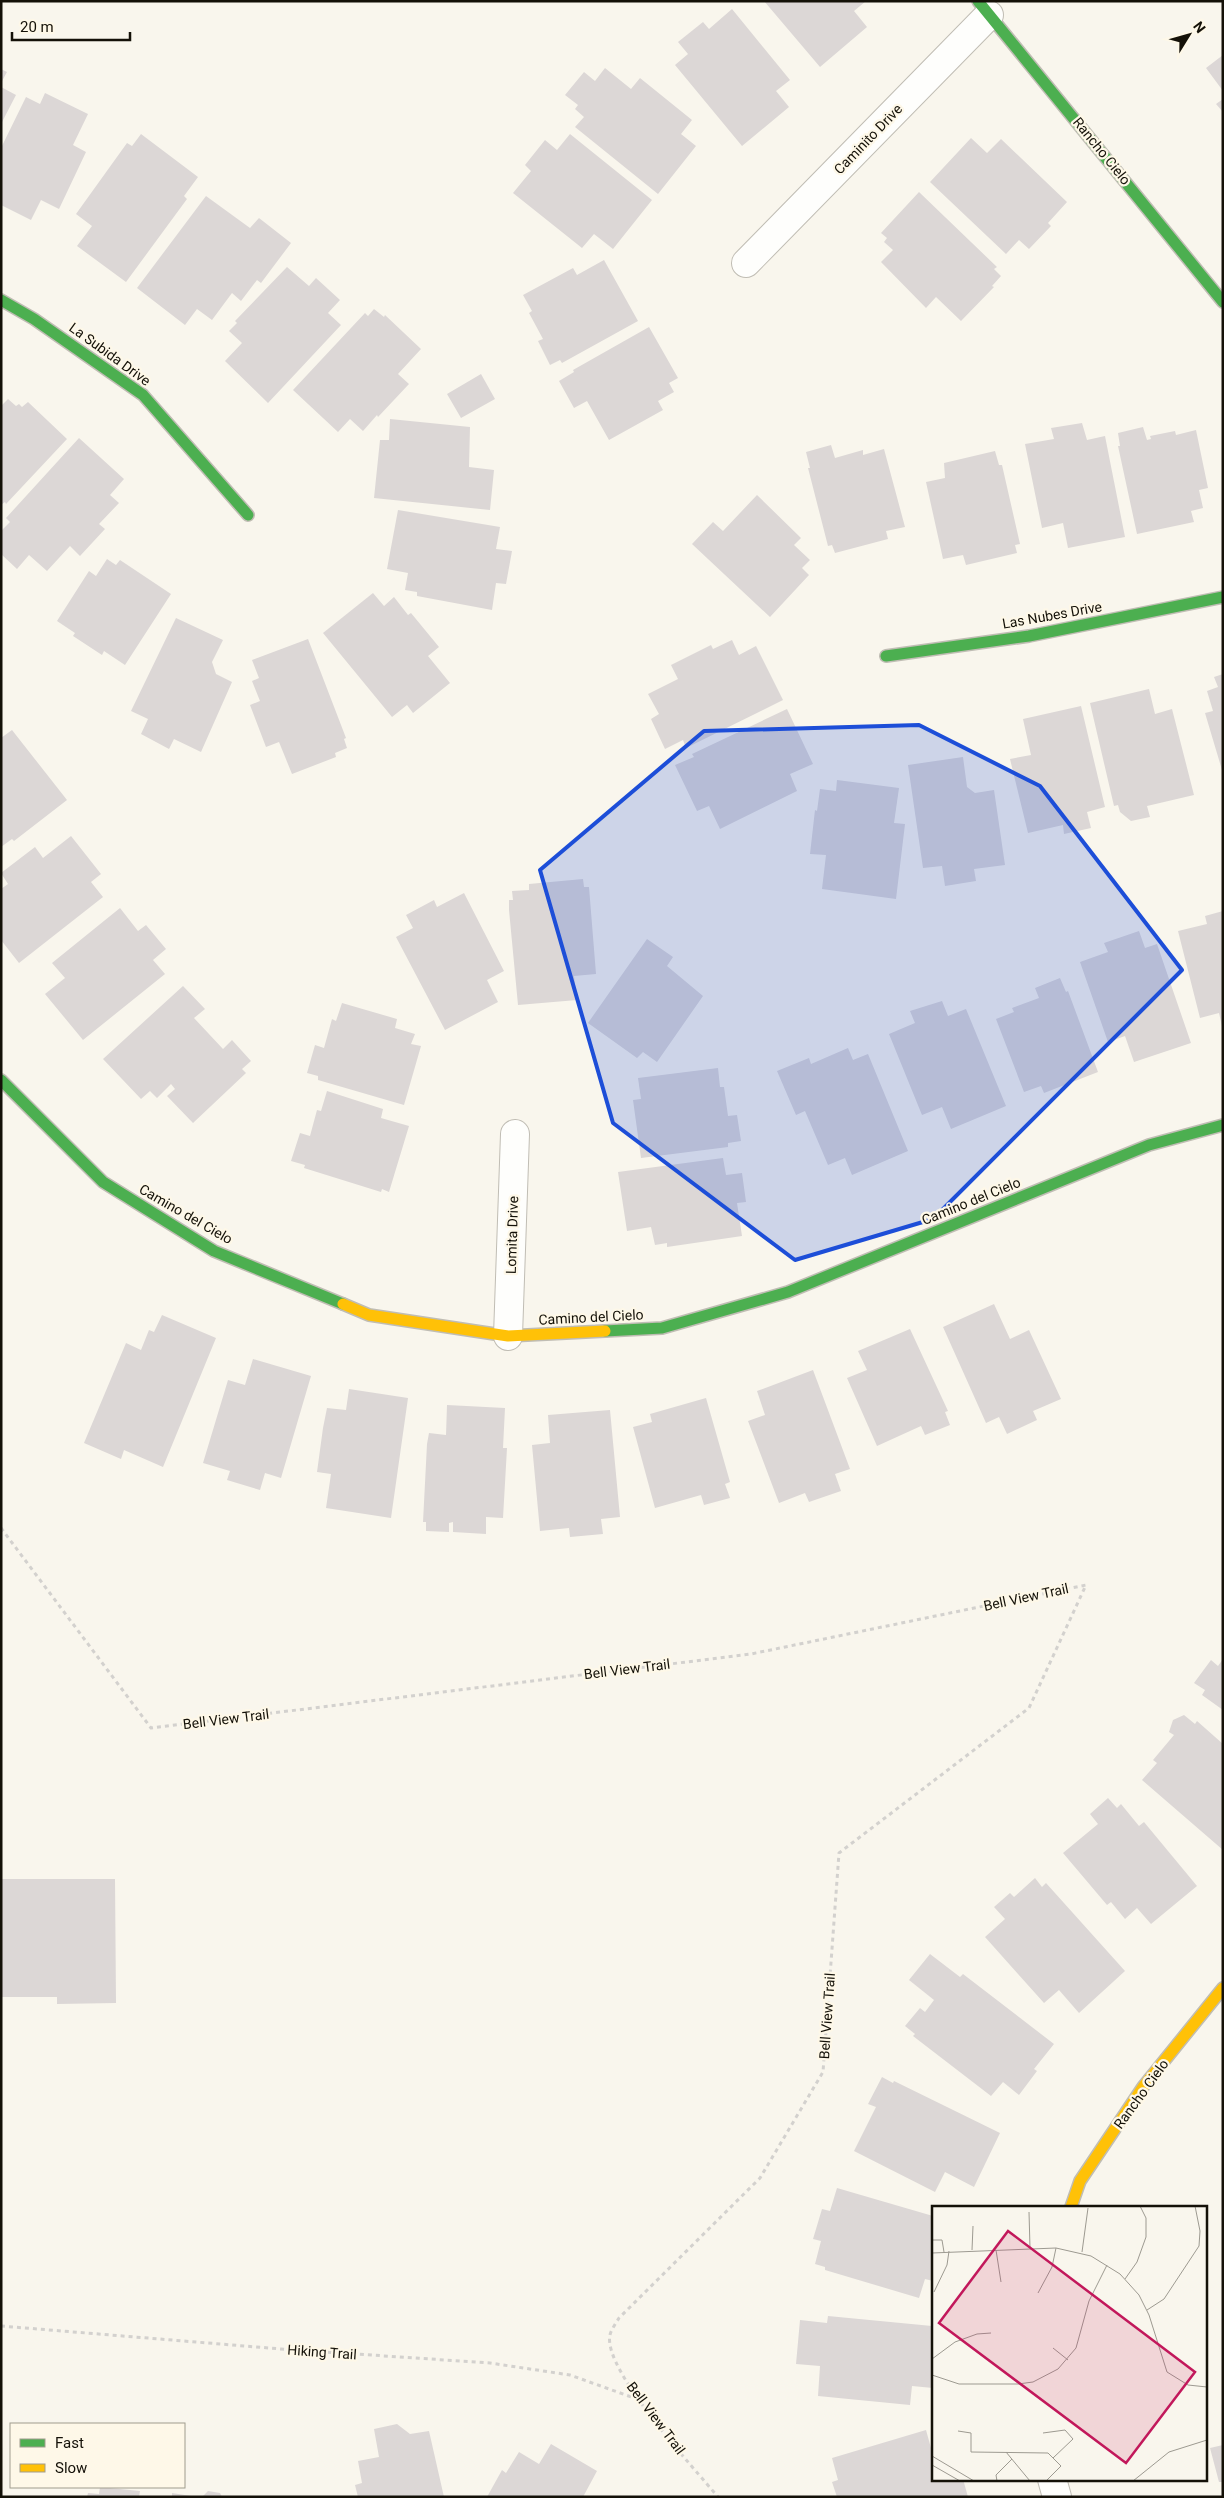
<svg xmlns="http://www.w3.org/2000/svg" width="1224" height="2498" font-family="Roboto,sans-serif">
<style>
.building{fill:#dcd7d6}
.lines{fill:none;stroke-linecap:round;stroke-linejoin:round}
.street-casing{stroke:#c0bdb4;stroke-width:30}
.fast-casing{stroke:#c0bdb4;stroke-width:14}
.slow-casing{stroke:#c0bdb4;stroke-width:14}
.path{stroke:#d3d1ce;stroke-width:3;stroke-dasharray:4 4;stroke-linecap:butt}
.street{stroke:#fefefc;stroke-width:28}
.fast{stroke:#4caf50;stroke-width:11}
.slow{stroke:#ffc107;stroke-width:11}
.marked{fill:#1d4ed8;fill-opacity:0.2;stroke:#1d4ed8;stroke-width:4;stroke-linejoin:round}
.labels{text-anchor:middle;stroke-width:4.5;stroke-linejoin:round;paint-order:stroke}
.street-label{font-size:14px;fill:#141108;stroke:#fef8e8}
.inset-road{fill:none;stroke:#9d9a91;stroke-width:1}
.view{fill:#c2185b;fill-opacity:0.15;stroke:#c2185b;stroke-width:2.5}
.inset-edge{fill:none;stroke:#141108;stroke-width:2.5}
</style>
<rect width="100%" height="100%" fill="#f9f6ed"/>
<!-- building -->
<path class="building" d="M764,1H866L854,11L867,27L820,67Z
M732,9L790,80L776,91L789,107L742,146L675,65L688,54L678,42L703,22L709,29Z
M1223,55V91L1206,68Z
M605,68L631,89L640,78L692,120L681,134L696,146L658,194L575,127L584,117L575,109L578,105L565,95L584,72L595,81Z
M1,69L7,72L1,83Z
M1,87L16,95L1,124Z
M45,93L88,114L73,145L86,152L59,209L41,200L31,220L1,205V148L26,97L40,104Z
M1223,99V112L1216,104Z
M141,134L198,177L184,196L187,199L126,282L77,246L92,226L76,214L127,143L132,146Z
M570,134L652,200L613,249L594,234L582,248L513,193L531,171L525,165L545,140L557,150Z
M971,138L987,153L1001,139L1067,202L1048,223L1051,226L1029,249L1019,240L1006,254L930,182Z
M919,192L997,267L994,269L1001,276L992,286L994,287L961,321L936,297L926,308L881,262L893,250L884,242L887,238L881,233Z
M206,196L250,228L259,218L291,243L261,283L257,280L241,301L232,293L212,320L197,309L185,325L137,288Z
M604,260L638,321L562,363L560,360L550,365L538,341L543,339L529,313L532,311L523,295L573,268L577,275Z
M287,267L309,286L316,278L340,300L328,313L341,325L268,403L225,361L242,343L229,331L237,323L235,321Z
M374,309L384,317L385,315L421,349L398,374L409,384L378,417L377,415L363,431L350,419L338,432L293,390L365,313L368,316Z
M649,327L678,378L669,383L674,392L658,401L663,410L609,440L587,401L574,408L559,381L574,372L573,370Z
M481,374L495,399L461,418L447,394Z
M8,399L16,406L19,404L22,407L28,402L67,439L6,504L5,502L1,505V406Z
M390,419L470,427L469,467L494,470L490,510L374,498L380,440H389Z
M1082,423L1087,440L1105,436L1125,537L1068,548L1063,523L1042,528L1025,444L1054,439L1051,428Z
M1143,427L1147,440L1151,439L1150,436L1175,431L1176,435L1196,430L1208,488L1199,490L1203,508L1191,511L1194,522L1137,534L1118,446H1120L1118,433Z
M79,438L124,479L110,495L119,503L99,524L105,529L80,556L70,546L47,571L29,555L17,569L1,554V531L10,522L6,518Z
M831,445L835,458L863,450V455L884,449L905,527L886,531L888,539L835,553L832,545L828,546L808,468H810L806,452Z
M995,451L999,465H1002L1020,544L1015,545L1017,553L966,565L963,555L943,559L926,482L945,478L944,463Z
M757,495L801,538L794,545L810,560L802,568L809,575L770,617L692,544L713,522L723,531Z
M398,510L500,527L496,549L512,551L506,584L496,583L492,610L417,596V592L405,590L408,573L387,569Z
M107,559L116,565L120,560L171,594L125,665L104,651L102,655L73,636L75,633L57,621L89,571L96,576Z
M373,593L384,606L394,597L408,615L411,613L439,647L428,656L450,683L413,713L407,705L392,717L323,633Z
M176,618L223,640L212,662L216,674L232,682L201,752L174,739L169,749L141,734L148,719L131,711Z
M308,639L346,738L344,739L347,748L335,753L336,757L292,774L279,742L266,747L250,705L260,701L252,681L259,678L252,660Z
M732,640L739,655L756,646L783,700L686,748L683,740L665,749L651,719L659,714L648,694L678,679L671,665L711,645L713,649Z
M1223,674V770H1222L1205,713L1213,711L1207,691L1218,687L1214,677Z
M1149,689L1155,714L1172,709L1194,795L1147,806L1150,817L1131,821L1120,812L1118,805L1114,806L1090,703Z
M1081,706L1105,807L1087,812L1091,828L1064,834L1063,825L1028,833L1010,759L1031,755L1023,719Z
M787,709L813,764L790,774L797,791L720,829L709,806L697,811L675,765L694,757L692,754Z
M12,730L67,800L14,841L12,839L1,847V738Z
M963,757L967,787L975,793L994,790L1005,865L974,869L976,881L945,886L942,866L923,868L908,765Z
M837,780L899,788L894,823L905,824L896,899L822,889L826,855L810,854L815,810L817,811L820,789L836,791Z
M71,836L101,874L91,882L103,897L19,963L1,940V889L8,884L1,873L35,847L43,858Z
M583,879L584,887H589L596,974L574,976L577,1000L518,1005L509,910V900H513L512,891L529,890V884Z
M464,893L504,971L487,980L498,1002L445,1030L396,937L413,928L406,915L434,900L437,907Z
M120,908L138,931L146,925L166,949L153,960L165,974L83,1040L45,994L65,978L52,963Z
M1223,911V1026H1222L1219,1013L1200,1018L1178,931L1207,924L1205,916Z
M1139,931L1145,948L1157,944L1191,1043L1134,1062L1125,1036L1108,1042L1080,962L1108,952L1104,943Z
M647,939L673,957L667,966L703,996L657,1062L643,1052L637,1058L588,1023Z
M1060,978L1066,992L1068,991L1098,1072L1044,1093L1041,1086L1024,1092L996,1019L1014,1012L1012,1008L1039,998L1035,988Z
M183,986L205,1009L194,1018L223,1049L232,1040L251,1061L242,1069L246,1073L193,1123L167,1096L175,1089L171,1084L157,1098L150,1091L141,1099L103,1059Z
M942,1001L948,1016L966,1009L1006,1106L951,1129L942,1107L922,1115L889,1034L915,1023L910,1011Z
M342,1003L397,1019L395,1028L415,1034L411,1044L421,1046L404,1105L318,1080V1076L307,1073L315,1045L324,1048L332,1019L336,1021Z
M848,1048L853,1060L868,1054L908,1151L852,1175L845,1158L828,1165L805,1111L796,1115L777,1071L809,1058L811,1064Z
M718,1068L720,1087H724L728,1116L737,1115L741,1141L728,1143V1147L641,1158L633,1100L641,1099L638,1078Z
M327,1091L383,1109L381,1118L409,1126L389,1192L382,1189L381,1192L304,1168L305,1165L291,1161L300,1133L310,1136L317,1110L321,1111Z
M723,1158L726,1175L742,1173L746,1202L737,1203L742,1236L667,1247V1243L655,1245L651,1227L627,1231L618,1172Z
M994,1304L1010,1339L1029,1330L1061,1399L1033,1411L1037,1420L1007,1434L999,1417L986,1423L943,1327Z
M162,1315L216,1338L163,1467L124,1450L121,1459L84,1443L126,1343L141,1350L149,1330L154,1332Z
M910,1329L948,1411L945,1412L950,1425L925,1435L921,1426L877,1446L847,1378L867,1370L858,1351Z
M253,1359L311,1376L281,1478L265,1473L260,1490L227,1480L230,1471L203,1463L228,1380L245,1385Z
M813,1370L850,1469L835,1474L841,1491L809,1502L805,1493L779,1503L748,1421L765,1415L757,1391Z
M349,1389L408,1398L391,1518L326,1508L331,1474L317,1472L323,1428L327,1408L346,1410Z
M706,1398L730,1482L725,1484L730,1498L704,1505L701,1495L655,1508L633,1427L652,1422L650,1414Z
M447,1405L505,1408L503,1448H507L503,1518L486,1517V1534L453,1532V1522L449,1523V1532L426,1531V1522H423L427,1444L429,1433L446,1435Z
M610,1410L620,1517L601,1519L603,1534L570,1537L569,1528L540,1531L532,1445L550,1443L548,1415Z
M1223,1659V1710L1202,1695L1205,1690L1194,1683L1211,1660L1218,1666Z
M1184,1715L1195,1724L1197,1721L1223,1744V1850L1142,1780L1157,1763L1153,1760L1174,1735L1169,1732L1173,1720Z
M1108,1798L1117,1808L1121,1804L1139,1826L1144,1822L1197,1886L1151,1924L1137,1908L1125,1919L1111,1902L1107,1905L1063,1853L1098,1824L1090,1814Z
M1035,1878L1042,1887L1046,1883L1125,1971L1079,2013L1059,1990L1044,2003L985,1937L1005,1919L994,1907L1010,1893L1014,1897Z
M1,1879H115L116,2003L57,2004V1997H1Z
M930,1954L960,1977L963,1974L1054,2044L1034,2069L1037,2071L1019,2095L1003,2082L991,2096L913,2036L915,2034L905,2026L920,2008L925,2012L934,2000L909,1980Z
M882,2077L893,2083L894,2081L1000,2133L974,2187L945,2172L935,2192L854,2151L876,2107L868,2104Z
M837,2188L933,2216V2281L925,2279L919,2298L825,2270V2267L815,2264L821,2241L813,2239L822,2209L830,2211Z
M828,2316L932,2326L933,2388L912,2386L910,2405L818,2396L820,2366L796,2364L800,2320L827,2323Z
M397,2424L410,2434L429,2431L444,2497H358L355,2485L362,2483L358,2461L379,2457L374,2429Z
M926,2430L931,2448H933V2479H963L968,2497H837L832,2482L838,2480L832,2458Z
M551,2444L597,2471L583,2497H487L502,2470L506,2473L519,2452L539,2464Z
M1223,2445V2482H1219L1210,2448Z
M100,2487L140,2491L139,2497H87L88,2493L99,2494Z
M208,2491L220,2493L222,2497H202Z
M172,2493L191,2496V2497H172Z"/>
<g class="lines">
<!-- street casing -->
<g class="street-casing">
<path id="street" d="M746,263L989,15
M508,1336L515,1134
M1052,2479L1057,2497"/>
</g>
<!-- fast casing -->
<g class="fast-casing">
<path id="fast" d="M978,1L1223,302
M1,300L34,319L143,395L248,515
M886,656L1029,636L1223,597
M1,1080L103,1182L214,1251L343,1304
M605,1331L662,1328L788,1292L1149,1145L1223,1125"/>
</g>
<!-- slow casing -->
<g class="slow-casing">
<path id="slow" d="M343,1304L369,1315L508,1336L605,1331
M1071,2207L1080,2181L1143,2087L1223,1988"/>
</g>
<!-- path -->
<path class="path" d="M1,1528L151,1728L751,1654L1086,1585L1029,1708L839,1853L823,2072L760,2178L619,2318C616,2323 611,2330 610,2335C602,2369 695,2469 718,2497
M1,2326L281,2349L490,2363L570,2375L637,2399"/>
<!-- street -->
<use href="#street" class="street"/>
<!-- fast -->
<use href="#fast" class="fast"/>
<!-- slow -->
<use href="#slow" class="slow"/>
</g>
<!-- marked area -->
<path class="marked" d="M919,725L1040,786L1182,970L933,1219L795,1260L613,1123L540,870L704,731Z"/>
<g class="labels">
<!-- street labels -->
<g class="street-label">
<text transform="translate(868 139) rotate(-46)" y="5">Caminito Drive</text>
<text transform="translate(1102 151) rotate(51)" y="5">Rancho Cielo</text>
<text transform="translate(110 354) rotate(36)" y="5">La Subida Drive</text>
<text transform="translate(1052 615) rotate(-10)" y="5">Las Nubes Drive</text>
<text transform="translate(971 1201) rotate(-22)" y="5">Camino del Cielo</text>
<text transform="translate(186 1214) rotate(30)" y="5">Camino del Cielo</text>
<text transform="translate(512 1235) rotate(-88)" y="5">Lomita Drive</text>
<text transform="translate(591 1317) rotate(-3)" y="5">Camino del Cielo</text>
<text transform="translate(1026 1597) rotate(-12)" y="5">Bell View Trail</text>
<text transform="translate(627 1669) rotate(-7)" y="5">Bell View Trail</text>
<text transform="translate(226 1719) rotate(-7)" y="5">Bell View Trail</text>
<text transform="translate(827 2016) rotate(-86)" y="5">Bell View Trail</text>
<text transform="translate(1141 2094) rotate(-54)" y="5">Rancho Cielo</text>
<text transform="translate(322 2352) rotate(4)" y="5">Hiking Trail</text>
<text transform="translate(656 2418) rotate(53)" y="5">Bell View Trail</text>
</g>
</g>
<!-- overview -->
<g transform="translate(932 2206)">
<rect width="275" height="275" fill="#f9f6ed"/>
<path class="inset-road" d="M97,6L98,42M0,34H10L12,46M40,44L41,20M64,44L69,76M150,46L156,2M0,47L124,42L159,50L188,68L207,89L217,109L235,166L256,179L275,181M193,73L205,56L214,31V12L208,0M2,86L15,59L17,45M106,87L120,61L124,42M215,104L232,93L267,40L268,25L263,0M121,142L136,154M0,153L23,136L45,128L59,127M0,169L27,178H86L101,176L126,163L144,142L157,95L175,59M26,225L39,227V246L116,247L129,260L114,275M111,227L133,224L141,233L121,252M74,246L98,275M0,250L42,275M0,259L28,275M65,275L64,269L80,253M201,275L237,246L275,234"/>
<path class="view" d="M76,25L263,166L194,257L7,117Z"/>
<rect width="275" height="275" class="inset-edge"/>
</g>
<!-- border -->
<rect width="1224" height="2498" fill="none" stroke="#141108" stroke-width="5"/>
<!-- legend -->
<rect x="10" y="2423" width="175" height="65" fill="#fef8e8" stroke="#a09c8e"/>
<rect x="20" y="2439" width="25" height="8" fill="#4caf50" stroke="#a09c8e"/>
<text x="55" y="2448" font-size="15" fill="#141108">Fast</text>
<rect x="20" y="2464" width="25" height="8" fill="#ffc107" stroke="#a09c8e"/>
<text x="55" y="2473" font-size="15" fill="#141108">Slow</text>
<!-- north arrow -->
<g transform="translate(1189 35) rotate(53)" stroke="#fef8e8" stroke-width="4" paint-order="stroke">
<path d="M0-4L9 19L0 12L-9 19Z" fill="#141108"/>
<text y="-8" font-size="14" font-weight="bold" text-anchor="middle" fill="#141108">N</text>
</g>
<!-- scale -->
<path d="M12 32v8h118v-8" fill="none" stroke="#141108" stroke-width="2.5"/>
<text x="20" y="32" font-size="15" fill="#141108" stroke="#fef8e8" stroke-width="4" paint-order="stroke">20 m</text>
</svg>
